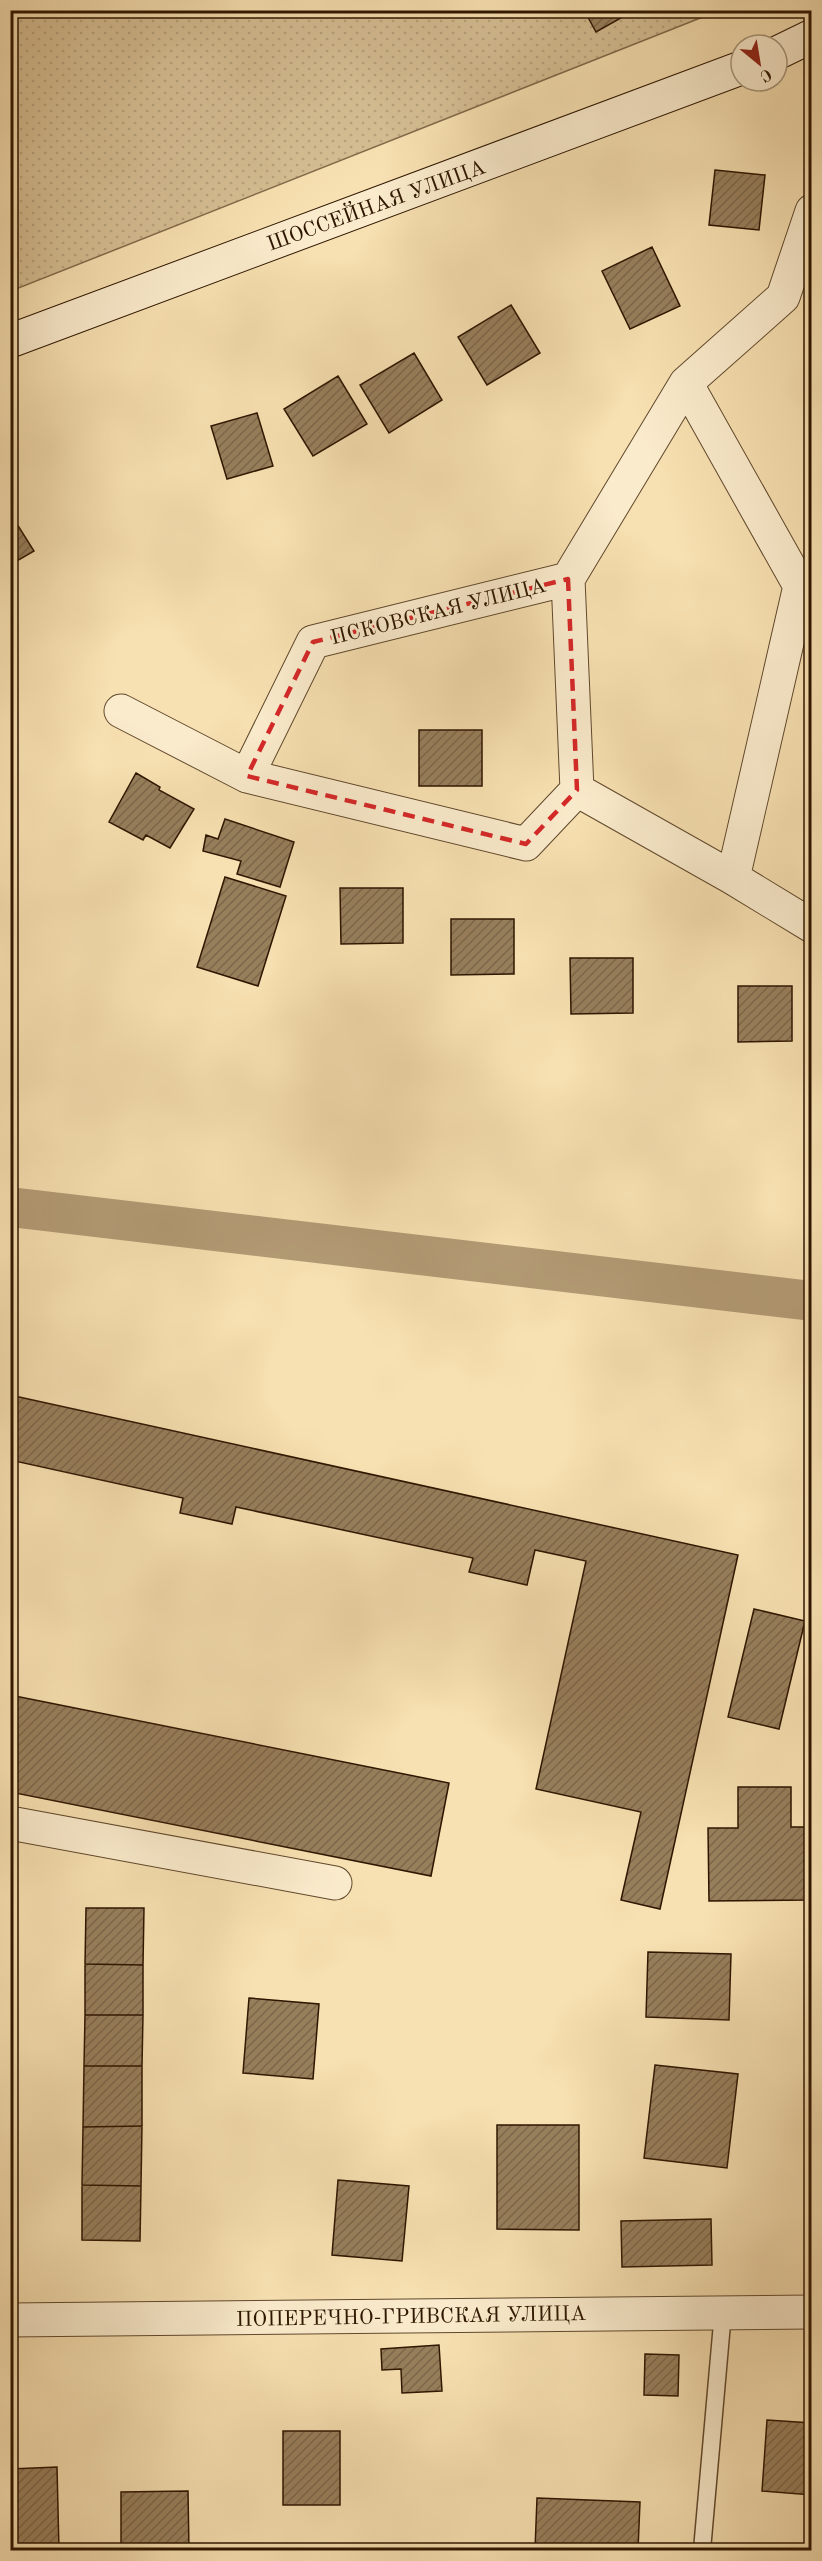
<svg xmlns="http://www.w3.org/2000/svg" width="822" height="2561" font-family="'Old Standard TT',serif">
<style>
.grass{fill:url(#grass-dots);stroke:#826a4a;stroke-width:1.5}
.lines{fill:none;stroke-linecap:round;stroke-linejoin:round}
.canal{stroke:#b39b75;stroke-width:40}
.building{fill:url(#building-hatch);stroke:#2e1600;stroke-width:1.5}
.lane-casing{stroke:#60482c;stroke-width:19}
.street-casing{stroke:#60482c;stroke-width:35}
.secondary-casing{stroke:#2e1600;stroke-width:35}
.lane{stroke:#faebcc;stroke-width:16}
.street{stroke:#faebcc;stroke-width:33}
.secondary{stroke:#faebcc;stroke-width:33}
.marked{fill:none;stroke:#d62828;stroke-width:4.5;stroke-dasharray:12 8;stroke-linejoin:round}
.labels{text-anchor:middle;stroke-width:5;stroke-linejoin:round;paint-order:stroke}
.street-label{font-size:21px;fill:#2e1600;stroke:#faebcc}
</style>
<defs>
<pattern id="grass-dots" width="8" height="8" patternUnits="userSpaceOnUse" patternTransform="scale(1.5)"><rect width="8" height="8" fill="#d5be93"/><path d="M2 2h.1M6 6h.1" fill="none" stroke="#b7a37d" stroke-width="1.8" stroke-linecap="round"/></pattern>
<pattern id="building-hatch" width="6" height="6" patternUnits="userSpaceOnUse" patternTransform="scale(1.5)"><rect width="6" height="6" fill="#977f5c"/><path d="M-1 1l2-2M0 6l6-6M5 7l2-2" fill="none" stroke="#7c674a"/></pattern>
</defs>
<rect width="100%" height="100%" fill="#f7e0b1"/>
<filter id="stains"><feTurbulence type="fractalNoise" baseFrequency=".00333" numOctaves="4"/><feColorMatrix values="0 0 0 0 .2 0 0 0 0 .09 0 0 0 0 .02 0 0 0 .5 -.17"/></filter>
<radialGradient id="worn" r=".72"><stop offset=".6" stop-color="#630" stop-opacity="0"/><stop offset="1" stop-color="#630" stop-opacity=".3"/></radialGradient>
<!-- grass -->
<path class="grass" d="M11,11H718L11,291Z"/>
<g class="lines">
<!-- canal -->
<path class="canal" d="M10,1207L812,1301"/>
</g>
<!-- building -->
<path class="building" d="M584,10H635L596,32Z
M715,170L765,175L759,230L709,225Z
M652,247L680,306L630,329L602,271Z
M511,305L540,353L487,385L458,337Z
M414,353L442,400L389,433L360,385Z
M338,376L367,424L313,456L284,409Z
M257,413L273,466L227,479L211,426Z
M10,513L34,551L10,565Z
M419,730H482V786H419Z
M136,773L160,787L159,790L194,809L170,848L146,835L143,840L109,822Z
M225,819L294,842L280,887L237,874L241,861L203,851L206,835L218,839Z
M225,877L286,896L258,986L197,967Z
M340,888H403V943L341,944Z
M451,919H514V974L451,975Z
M570,958H633V1013L571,1014Z
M738,986H792V1041L738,1042Z
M10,1395L738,1555L660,1909L621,1900L641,1812L536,1789L586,1561L535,1550L527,1585L469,1572L473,1558L236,1507L232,1524L180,1513L183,1498L10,1460Z
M754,1609L805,1621L779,1729L728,1717Z
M10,1695L449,1783L431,1876L10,1792Z
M738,1787H791V1827H809V1900L709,1901L708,1828H738Z
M86,1908H144L143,1965L85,1964Z
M648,1952L731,1954L729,2020L646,2017Z
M85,1964L143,1965V2015H85Z
M249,1998L319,2004L313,2079L243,2073Z
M85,2015H143L142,2066H84Z
M655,2065L738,2074L727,2168L644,2158Z
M84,2066H142V2126L83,2127Z
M497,2125H579V2230L497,2229Z
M142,2126L141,2186L82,2185L83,2127Z
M338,2180L409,2186L402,2261L332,2255Z
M82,2185L141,2186L140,2241L82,2240Z
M711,2219L712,2265L622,2267L621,2221Z
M439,2345L442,2391L402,2393L401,2369L382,2370L381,2349Z
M645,2354L679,2355L678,2396L644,2395Z
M767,2420L812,2423V2495L762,2491Z
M283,2431H340V2505H283Z
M57,2467L59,2550H10V2469Z
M188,2491L189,2550H121V2492Z
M537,2498L640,2502L638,2550H535Z"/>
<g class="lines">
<!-- lane casing -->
<g class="lane-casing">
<path id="lane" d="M702,2550L723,2312"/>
</g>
<!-- street casing -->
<g class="street-casing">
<path id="street" d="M812,211L783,297L686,383L800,586L812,584
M686,383L568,579L313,642L247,776L526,844L577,790L733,878L812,926
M568,579L577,790
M121,711L247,776
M733,878L800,586
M10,1823L335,1883
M10,2320L812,2312"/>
</g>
<!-- secondary casing -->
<g class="secondary-casing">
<path id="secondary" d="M777,53L812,36
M10,341L741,68"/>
</g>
<!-- lane -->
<use href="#lane" class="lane"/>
<!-- street -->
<use href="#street" class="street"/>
<!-- secondary -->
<use href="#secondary" class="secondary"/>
</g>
<!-- marked area -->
<path class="marked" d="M568,579L577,790L526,844L247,776L313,642Z"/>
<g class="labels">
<!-- street labels -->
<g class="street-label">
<text transform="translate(376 205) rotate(-20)" y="7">ШОССЕЙНАЯ УЛИЦА</text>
<text transform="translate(438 611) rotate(-14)" y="7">ПСКОВСКАЯ УЛИЦА</text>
<text transform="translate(411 2316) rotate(-1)" y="7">ПОПЕРЕЧНО-ГРИВСКАЯ УЛИЦА</text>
</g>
</g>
<!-- margin -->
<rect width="822" height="2561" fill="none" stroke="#f7e0b1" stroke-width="36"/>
<rect x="12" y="12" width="798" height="2537" fill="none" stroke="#2e1600" stroke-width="3"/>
<rect x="18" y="18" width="786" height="2525" fill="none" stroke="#2e1600" stroke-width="1.5"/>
<!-- north arrow -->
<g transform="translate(759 63) rotate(150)"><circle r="28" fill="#faebcc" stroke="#a8967a" stroke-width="1.5"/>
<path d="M0-4.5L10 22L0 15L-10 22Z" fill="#8f2418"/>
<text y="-9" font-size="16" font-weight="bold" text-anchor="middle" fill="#2e1600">С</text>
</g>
<rect width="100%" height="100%" filter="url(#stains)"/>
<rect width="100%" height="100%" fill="url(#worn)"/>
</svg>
